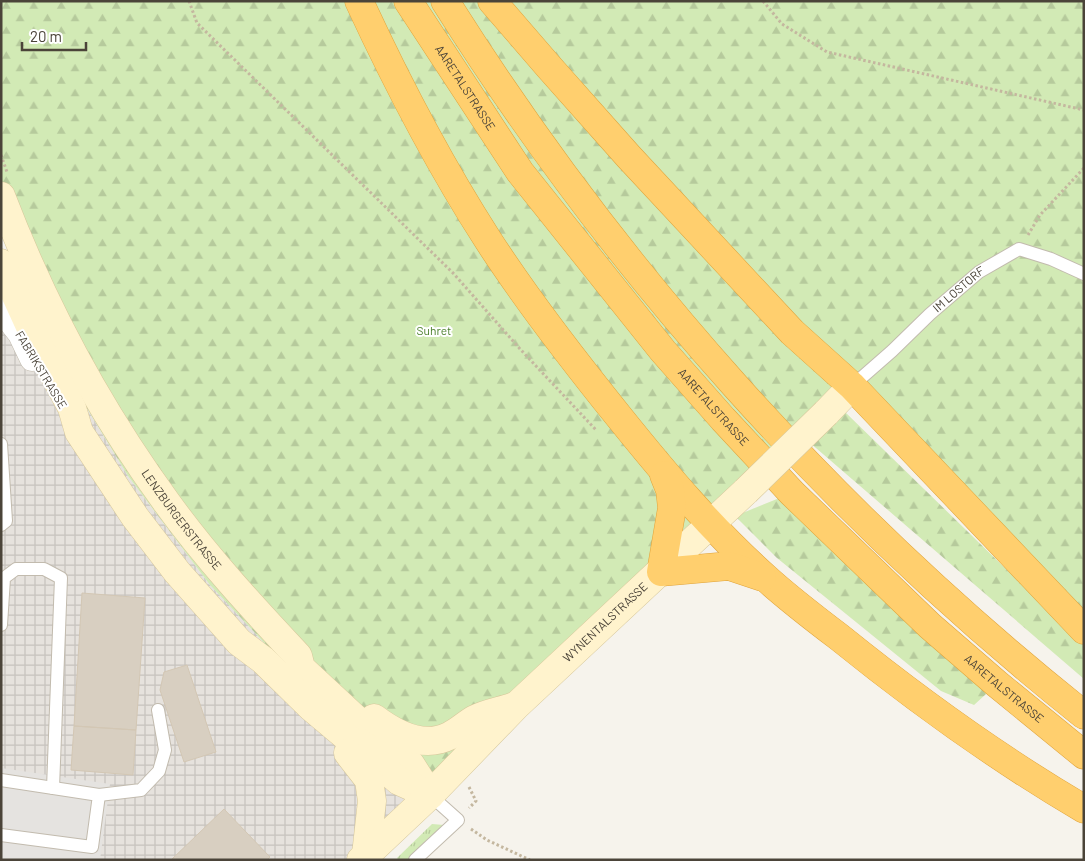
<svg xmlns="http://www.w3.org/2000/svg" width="1085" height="861" font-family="Barlow,sans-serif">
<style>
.industrial{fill:url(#industrial-grid)}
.grass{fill:url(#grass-tufts)}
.forest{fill:url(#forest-firs)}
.parking{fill:#e5e3e0}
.building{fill:#d8cfc1;stroke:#d3c7b4}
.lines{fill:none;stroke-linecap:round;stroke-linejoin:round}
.lane-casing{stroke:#c2bbae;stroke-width:14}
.street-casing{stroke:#c2bbae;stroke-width:25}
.secondary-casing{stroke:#d6c79b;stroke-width:29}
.highway-casing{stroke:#e0a43c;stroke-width:29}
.path{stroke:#c4b79f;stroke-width:3;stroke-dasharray:2.5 2.5;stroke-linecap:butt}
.lane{stroke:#fff;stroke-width:12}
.street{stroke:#fff;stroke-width:24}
.secondary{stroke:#fff3cd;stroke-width:28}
.highway{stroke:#ffcf6e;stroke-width:28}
.secondary-bridge-casing{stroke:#d6c79b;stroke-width:29;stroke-linecap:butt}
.secondary-bridge{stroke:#fff3cd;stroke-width:28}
.labels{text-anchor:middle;stroke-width:4;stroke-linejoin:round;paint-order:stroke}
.street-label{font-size:12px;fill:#4b4439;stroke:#fff}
.park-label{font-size:12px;fill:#4a7f2a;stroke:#fff}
</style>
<defs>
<pattern id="industrial-grid" width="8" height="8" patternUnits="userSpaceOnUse" patternTransform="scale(1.25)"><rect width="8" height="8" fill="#e6e2dd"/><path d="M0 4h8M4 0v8" fill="none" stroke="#c7c3be"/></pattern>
<pattern id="grass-tufts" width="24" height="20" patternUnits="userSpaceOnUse" patternTransform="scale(1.25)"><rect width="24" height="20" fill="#d2eab5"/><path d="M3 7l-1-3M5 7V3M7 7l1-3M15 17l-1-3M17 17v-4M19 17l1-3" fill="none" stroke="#b6ca9c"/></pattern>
<pattern id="forest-firs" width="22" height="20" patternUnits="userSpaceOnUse" patternTransform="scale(1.25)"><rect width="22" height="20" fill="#d2eab5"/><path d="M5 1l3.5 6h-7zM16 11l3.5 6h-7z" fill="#b6ca9c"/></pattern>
</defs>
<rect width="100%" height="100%" fill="#f6f3ec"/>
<!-- industrial -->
<path class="industrial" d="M1,322L51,349L128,476L210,585L301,682L430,795L361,860H1Z"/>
<!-- grass -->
<path class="grass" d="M432,824L444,825L409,860H398L397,858Z"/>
<!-- forest -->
<path class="forest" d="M1,1H1084V630L851,387L430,795L301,682L210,585L128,476L51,349L1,232Z
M844,411L1084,645V679L809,442Z
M792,493L997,684L974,705L941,691L777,558L735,516Z"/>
<!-- parking -->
<path class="parking" d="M1,768L110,784L100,860L1,859Z"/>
<!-- building -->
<path class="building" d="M82,593L145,598L136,730L74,726Z
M187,665L216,752L184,762L160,690L164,672Z
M74,726L136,730L133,775L71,770Z
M224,809L270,857L267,860H171Z"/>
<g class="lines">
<!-- lane casing -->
<g class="lane-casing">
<g id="lane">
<path id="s1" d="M852,386L892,351L930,314L979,272L1019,249L1051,259L1084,274"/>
<path d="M1,444L6,521L1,525"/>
<path d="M1,625L4,578L16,569H44L61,578L53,788"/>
<path d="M1,780L99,795L92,847L1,835"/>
<path d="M99,795L141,790L159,771L165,750L158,710"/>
<path d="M415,860L458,820L430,795"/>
</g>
</g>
<!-- street casing -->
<g class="street-casing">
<path id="street" d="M1,310L20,334L32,359"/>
</g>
<!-- secondary casing -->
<g class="secondary-casing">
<g id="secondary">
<path id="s2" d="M1,196C42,303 99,410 167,503C206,557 252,607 298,656L301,668L372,734L411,765L430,795"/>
<path d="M1,263L38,344L72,408L79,432L135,517L177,572L239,642L263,660L311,707L399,781L430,795"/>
<path d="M826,413L852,386"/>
<path d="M374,718C395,734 423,749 449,736C458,732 466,724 475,719C486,713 500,711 512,707"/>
<path d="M348,753L369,780L372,801L366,855"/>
<path id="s3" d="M361,860L430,795L516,706L746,491"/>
</g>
</g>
<!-- highway casing -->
<g class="highway-casing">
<g id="highway">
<path d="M359,1C397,83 439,164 488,240C528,302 574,361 620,418C665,474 712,530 766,578C789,599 814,618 839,637C917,700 997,758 1084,809"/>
<path id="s4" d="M408,1L520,172L663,351L723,419L792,493L930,626L997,684L1084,755"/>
<path d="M445,1C616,273 833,515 1084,715"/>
<path d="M492,1L549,67L629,157L792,332L852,386L1084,630"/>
<path d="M664,475L670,490L672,508L661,572L729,566L762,577"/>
</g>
</g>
<!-- path -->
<path class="path" d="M189,1L197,23L454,274L521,350L597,431
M763,1L782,24L827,52L1084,110
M1,155L7,172
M1028,235L1040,215L1084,168
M469,787L476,801L469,808
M471,829L487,840L530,860"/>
<!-- lane -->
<use href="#lane" class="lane"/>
<!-- street -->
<use href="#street" class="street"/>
<!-- secondary -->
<use href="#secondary" class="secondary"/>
<!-- highway -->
<use href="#highway" class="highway"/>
<!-- secondary-bridge casing -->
<g class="secondary-bridge-casing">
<path id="secondary-bridge" d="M746,491L826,413"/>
</g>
<!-- secondary-bridge -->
<use href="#secondary-bridge" class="secondary-bridge"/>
</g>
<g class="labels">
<!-- street labels -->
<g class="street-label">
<text dy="4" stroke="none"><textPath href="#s4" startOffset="104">AARETALSTRASSE</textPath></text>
<text dy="4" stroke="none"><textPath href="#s1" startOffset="144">IM LOSTORF</textPath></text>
<text transform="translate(41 370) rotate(59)" y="4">FABRIKSTRASSE</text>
<text dy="4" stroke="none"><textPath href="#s4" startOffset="509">AARETALSTRASSE</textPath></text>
<text dy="4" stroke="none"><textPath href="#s2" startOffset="372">LENZBURGERSTRASSE</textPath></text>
<text dy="4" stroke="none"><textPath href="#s3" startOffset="341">WYNENTALSTRASSE</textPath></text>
<text dy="4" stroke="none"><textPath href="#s4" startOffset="914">AARETALSTRASSE</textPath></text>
</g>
<!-- park labels -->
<g class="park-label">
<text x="434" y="335">Suhret</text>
</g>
</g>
<!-- border -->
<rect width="1085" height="861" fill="none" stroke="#4b4439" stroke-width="5"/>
<!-- scale -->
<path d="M22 42v8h64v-8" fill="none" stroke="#4b4439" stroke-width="2.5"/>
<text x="30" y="42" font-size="15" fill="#4b4439" stroke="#ffffff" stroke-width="4" paint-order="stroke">20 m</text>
</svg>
